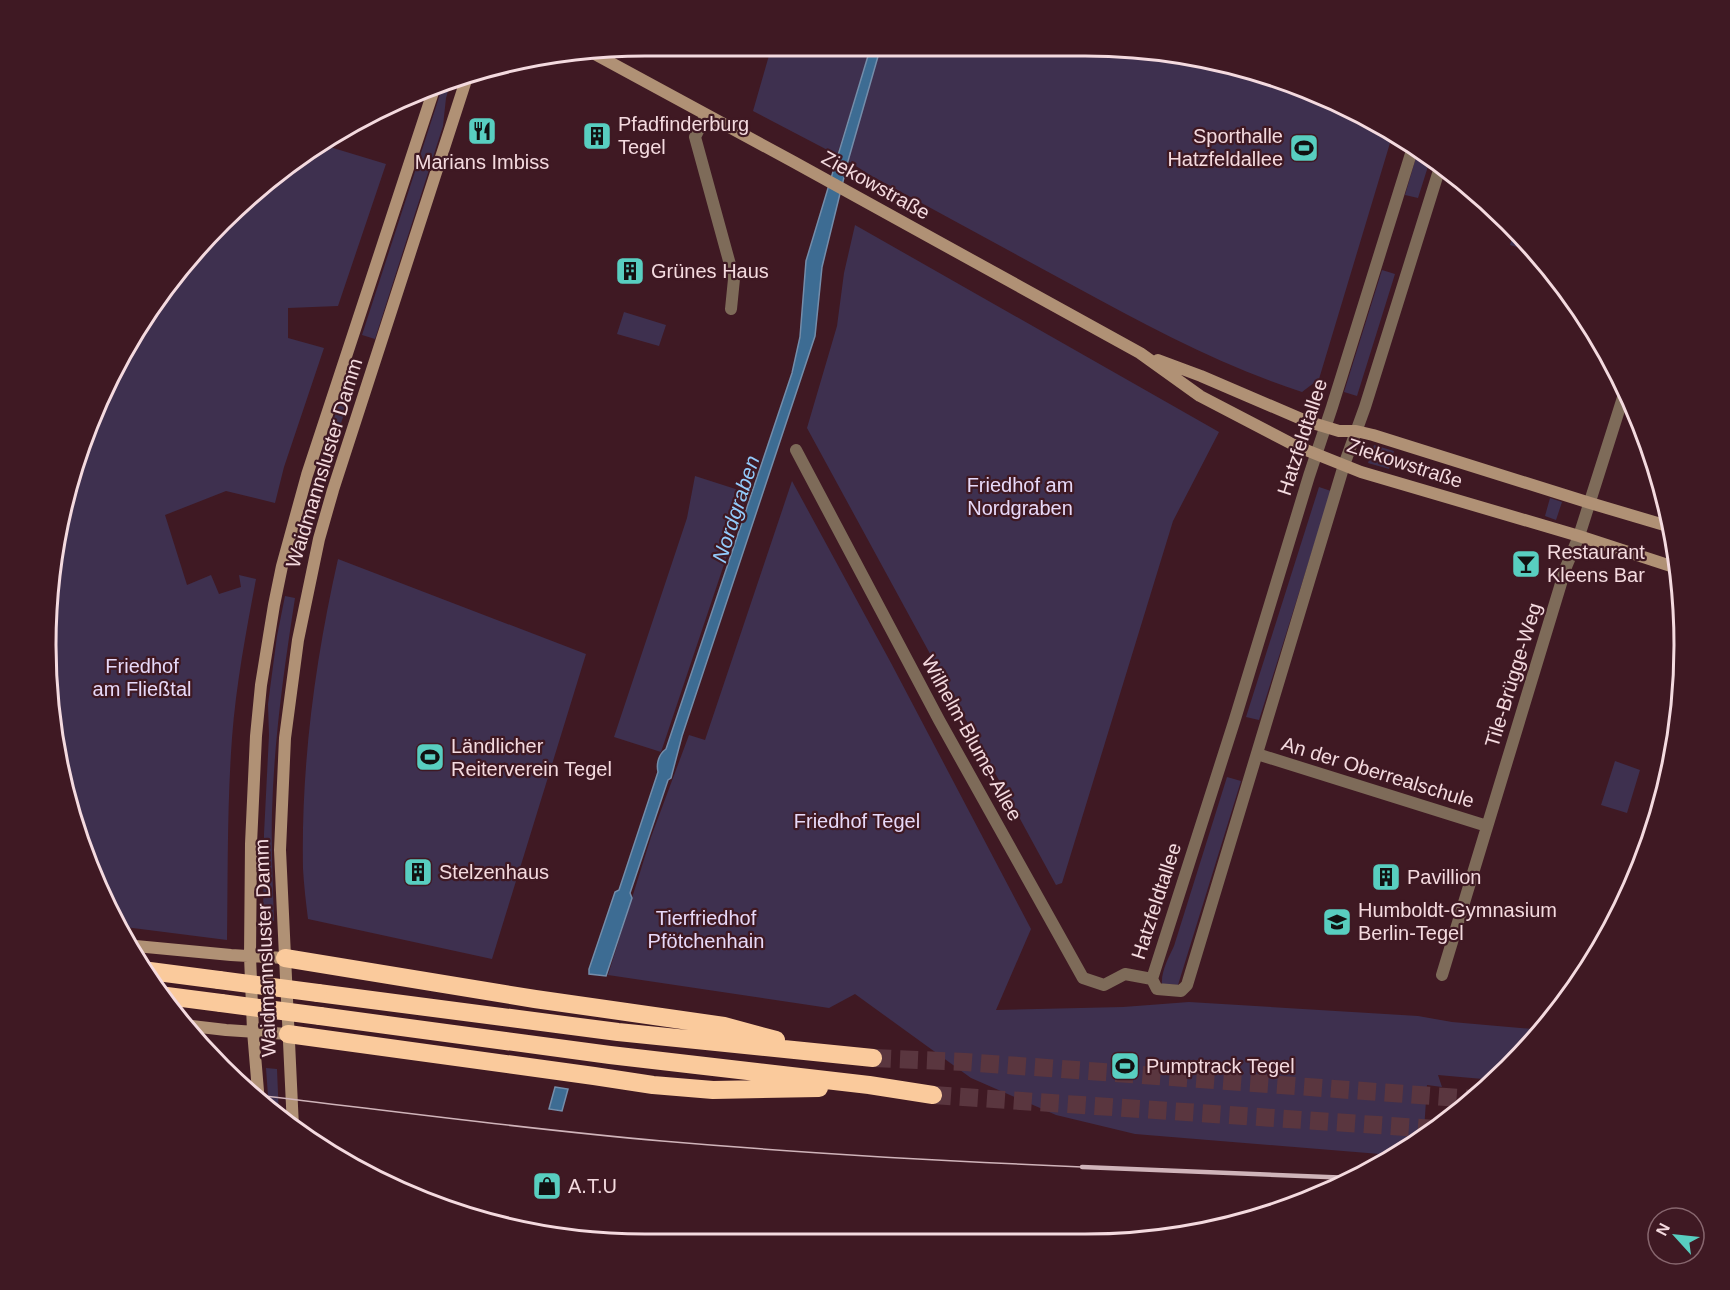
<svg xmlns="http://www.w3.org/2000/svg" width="1730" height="1290" font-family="Helvetica,sans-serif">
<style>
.green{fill:#3e304f}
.water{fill:#3d6c93;stroke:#748daa;stroke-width:1.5}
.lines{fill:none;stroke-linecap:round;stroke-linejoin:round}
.highway-tunnel{stroke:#5a363f;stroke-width:18;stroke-dasharray:18 9;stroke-linecap:butt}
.street{stroke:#7e6b59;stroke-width:12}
.secondary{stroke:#b09175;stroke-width:12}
.highway{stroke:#faca9c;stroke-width:18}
.tram{stroke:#d0b4ba;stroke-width:1.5}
.rail{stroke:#d0b4ba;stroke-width:4.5}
.highway-bridge{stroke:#faca9c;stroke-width:18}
.labels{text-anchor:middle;stroke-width:4.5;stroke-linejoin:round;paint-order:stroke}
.poi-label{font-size:20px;fill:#f4dadf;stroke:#3f1923;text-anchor:start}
.street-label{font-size:20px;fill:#f4dadf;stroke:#3f1923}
.park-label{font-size:20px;fill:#e7d9f9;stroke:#3f1923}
.water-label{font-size:21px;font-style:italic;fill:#93cbfb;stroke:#3f1923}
.rim{fill:none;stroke:#f4dadf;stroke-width:3}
</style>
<rect width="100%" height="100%" fill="#3f1923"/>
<!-- green -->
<path class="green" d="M772,45L871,46L837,155L753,111Z
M881,46H1124L1240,65L1315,91L1393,133L1319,379L1302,392C1222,366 1147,326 1074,286C1006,249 938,212 870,175L848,161Z
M451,81L446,98L443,126L375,339L362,335L443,85Z
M320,144L386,164L338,306L288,308V338L324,348L284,467L275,503L226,491L165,515L187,585L211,575L219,594L241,587L239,575L256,579C246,632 236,685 232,738C227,806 228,873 227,940L117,926L77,838L46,685L56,528L107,379L146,311L220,221Z
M1419,147L1431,157L1418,198L1405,195Z
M855,225L1219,432L1173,521L1062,883L1056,885L807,428L837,326L844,273Z
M1515,228L1538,253L1510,245Z
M1382,270L1395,274L1357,396L1344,392Z
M624,312L666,325L659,346L617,334Z
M348,375L356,377L321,485L299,566L291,564L313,483Z
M1374,445L1394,451L1389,469L1368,463Z
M695,476L748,493L661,752L614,737L687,518Z
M792,481L891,663L1031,929L996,1010L1123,1007L1189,1002L1418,1016L1452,1022L1544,1030L1536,1041L1494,1080L1438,1075L1442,1087L1427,1085L1424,1131L1429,1134L1392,1155L1135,1134L1056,1115L971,1078L855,994L829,1008L608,975L651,837L689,735L705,740Z
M1319,487L1331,491L1259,720L1246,717Z
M1550,498L1562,502L1556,520L1545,516Z
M338,559L586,654L492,959L308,919C306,903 304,886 303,869C301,765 315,661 338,559Z
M285,596L295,598C284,669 274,740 272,812C271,848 273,885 274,921H263L264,834L269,735L268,704L277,636Z
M1615,761L1640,770L1627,813L1601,805Z
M1227,777L1241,781L1178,985L1162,984C1161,971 1169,957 1174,946Z
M266,1068L277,1069L279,1118L269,1110Z"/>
<!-- water -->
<path class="water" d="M871,46H881L848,161L822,267L815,336L682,736L671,778L668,780L630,893L632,898L606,976L589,974V969L615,892L619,890L658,772C656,763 659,754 666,749L792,373L800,337L806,261Z
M555,1087L568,1089L562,1111L549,1109Z"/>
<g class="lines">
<!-- highway-tunnel -->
<path class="highway-tunnel" d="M873,1058L965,1062L1474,1099
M933,1095L1436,1129"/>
<!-- street -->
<path class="street" d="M706,115L695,137L734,279L731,309
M1414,144L1332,407L1309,476L1235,719L1152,979L1157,989L1181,991L1187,985L1344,465L1365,407L1441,164
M796,450L939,720L1083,978L1104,985L1125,974L1152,979
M1257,754L1487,826
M1442,975L1566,567L1579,536L1626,388"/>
<!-- secondary -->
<path class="secondary" d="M591,52L792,161L1140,353L1200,396L1296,446L1361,472L1579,536L1677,568
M1158,360L1201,376L1306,421L1339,431H1356L1373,435L1590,503L1671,527
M125,945L231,955L285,958
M183,1025L226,1030L288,1034
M259,1103L253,1031L250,956L251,844L256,736L261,685L274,605L282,566L307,475L434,89
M293,1127L280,850L285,738L298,640L319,539L333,490L468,74"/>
<!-- highway -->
<path class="highway" d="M285,958L535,999L724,1026L776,1040
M142,970L219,980
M318,993L618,1032L873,1058
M159,995L221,1003
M320,1016L610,1055L869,1085L933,1095
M288,1034L594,1076L653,1085L713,1090L819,1088"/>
<!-- tram -->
<path class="tram" d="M248,1094C385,1110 523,1129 662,1141C801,1153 941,1161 1082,1167"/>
<!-- rail -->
<path class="rail" d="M1082,1167L1352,1178"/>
<!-- highway-bridge -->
<path class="highway-bridge" d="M219,980L318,993
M221,1003L320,1016"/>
</g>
<!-- icons -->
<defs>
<g id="restaurant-square" transform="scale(1.5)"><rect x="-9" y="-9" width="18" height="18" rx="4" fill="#58cec0" stroke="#3f1923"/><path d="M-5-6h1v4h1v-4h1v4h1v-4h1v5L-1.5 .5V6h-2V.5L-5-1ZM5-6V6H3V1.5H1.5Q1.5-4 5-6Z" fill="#111"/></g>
<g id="building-square" transform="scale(1.5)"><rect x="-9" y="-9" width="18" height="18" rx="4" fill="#58cec0" stroke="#3f1923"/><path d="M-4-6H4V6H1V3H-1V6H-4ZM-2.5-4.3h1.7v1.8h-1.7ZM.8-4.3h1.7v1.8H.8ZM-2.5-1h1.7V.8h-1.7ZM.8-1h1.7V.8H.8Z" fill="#111"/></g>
<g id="stadium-square" transform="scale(1.5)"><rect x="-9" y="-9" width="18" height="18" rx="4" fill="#58cec0" stroke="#3f1923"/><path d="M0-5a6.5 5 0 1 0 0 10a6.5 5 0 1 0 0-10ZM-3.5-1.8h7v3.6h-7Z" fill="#111"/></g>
<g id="bar-square" transform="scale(1.5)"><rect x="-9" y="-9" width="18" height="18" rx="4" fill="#58cec0" stroke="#3f1923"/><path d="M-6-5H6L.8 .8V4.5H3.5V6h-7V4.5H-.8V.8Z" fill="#111"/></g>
<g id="school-square" transform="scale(1.5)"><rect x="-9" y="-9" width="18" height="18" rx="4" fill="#58cec0" stroke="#3f1923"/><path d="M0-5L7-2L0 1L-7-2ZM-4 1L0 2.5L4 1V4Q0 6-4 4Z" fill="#111"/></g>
<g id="shop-square" transform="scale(1.5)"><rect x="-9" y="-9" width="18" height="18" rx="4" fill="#58cec0" stroke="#3f1923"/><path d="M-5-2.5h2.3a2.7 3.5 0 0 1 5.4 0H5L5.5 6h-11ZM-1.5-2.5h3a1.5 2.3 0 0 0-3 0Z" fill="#111"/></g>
</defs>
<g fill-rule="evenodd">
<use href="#restaurant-square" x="482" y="131"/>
<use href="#building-square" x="597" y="136"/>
<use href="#stadium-square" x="1304" y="148"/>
<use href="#building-square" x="630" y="271"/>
<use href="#bar-square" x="1526" y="564"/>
<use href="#stadium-square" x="430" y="757"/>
<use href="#building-square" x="418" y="872"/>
<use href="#building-square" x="1386" y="877"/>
<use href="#school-square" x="1337" y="922"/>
<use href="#stadium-square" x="1125" y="1066"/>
<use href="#shop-square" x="547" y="1186"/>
</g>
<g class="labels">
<!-- poi labels -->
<g class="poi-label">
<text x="618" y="131">Pfadfinderburg<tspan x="618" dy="23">Tegel</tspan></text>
<text x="1283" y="143" text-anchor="end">Sporthalle<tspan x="1283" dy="23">Hatzfeldallee</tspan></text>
<text x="482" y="169" text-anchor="middle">Marians Imbiss</text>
<text x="651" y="278">Grünes Haus</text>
<text x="1547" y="559">Restaurant<tspan x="1547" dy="23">Kleens Bar</tspan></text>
<text x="451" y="753">Ländlicher<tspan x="451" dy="23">Reiterverein Tegel</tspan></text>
<text x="439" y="879">Stelzenhaus</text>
<text x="1407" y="884">Pavillion</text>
<text x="1358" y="917">Humboldt-Gymnasium<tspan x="1358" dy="23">Berlin-Tegel</tspan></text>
<text x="1146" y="1073">Pumptrack Tegel</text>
<text x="568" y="1193">A.T.U</text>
</g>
<!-- street labels -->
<g class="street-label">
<text transform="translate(876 185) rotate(29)" y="7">Ziekowstraße</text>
<text transform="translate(1302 437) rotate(-72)" y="7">Hatzfeldtallee</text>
<text transform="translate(324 463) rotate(-73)" y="7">Waidmannsluster Damm</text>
<text transform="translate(1405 463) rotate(18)" y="7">Ziekowstraße</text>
<text transform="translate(1513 675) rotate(-73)" y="7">Tile-Brügge-Weg</text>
<text transform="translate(972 738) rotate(61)" y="7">Wilhelm-Blume-Allee</text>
<text transform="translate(1378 772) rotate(17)" y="7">An der Oberrealschule</text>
<text transform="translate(1156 901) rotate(-72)" y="7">Hatzfeldtallee</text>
<text transform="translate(265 948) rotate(-92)" y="7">Waidmannsluster Damm</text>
</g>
<!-- park labels -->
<g class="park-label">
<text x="1020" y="492">Friedhof am<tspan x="1020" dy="23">Nordgraben</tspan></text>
<text x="142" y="673">Friedhof<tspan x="142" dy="23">am Fließtal</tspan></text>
<text x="857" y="828">Friedhof Tegel</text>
<text x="706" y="925">Tierfriedhof<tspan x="706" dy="23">Pfötchenhain</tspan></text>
</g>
<!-- water labels -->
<g class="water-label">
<text transform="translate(736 509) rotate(-72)" y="7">Nordgraben</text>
</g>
</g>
<!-- crop -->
<path d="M0 0H1730V1290H0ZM645 56H1085A589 589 0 0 1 1674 645V645A589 589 0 0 1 1085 1234H645A589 589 0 0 1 56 645V645A589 589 0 0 1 645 56Z" fill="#3f1923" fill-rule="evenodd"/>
<path class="rim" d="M645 56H1085A589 589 0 0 1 1674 645V645A589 589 0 0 1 1085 1234H645A589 589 0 0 1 56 645V645A589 589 0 0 1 645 56Z"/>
<!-- north arrow -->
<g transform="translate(1676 1236) rotate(297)"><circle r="28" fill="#3f1923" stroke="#87666e" stroke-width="1.5"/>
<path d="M0-4.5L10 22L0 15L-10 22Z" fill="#58cec0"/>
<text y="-9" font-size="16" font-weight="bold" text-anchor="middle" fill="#f4dadf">N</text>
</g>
</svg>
